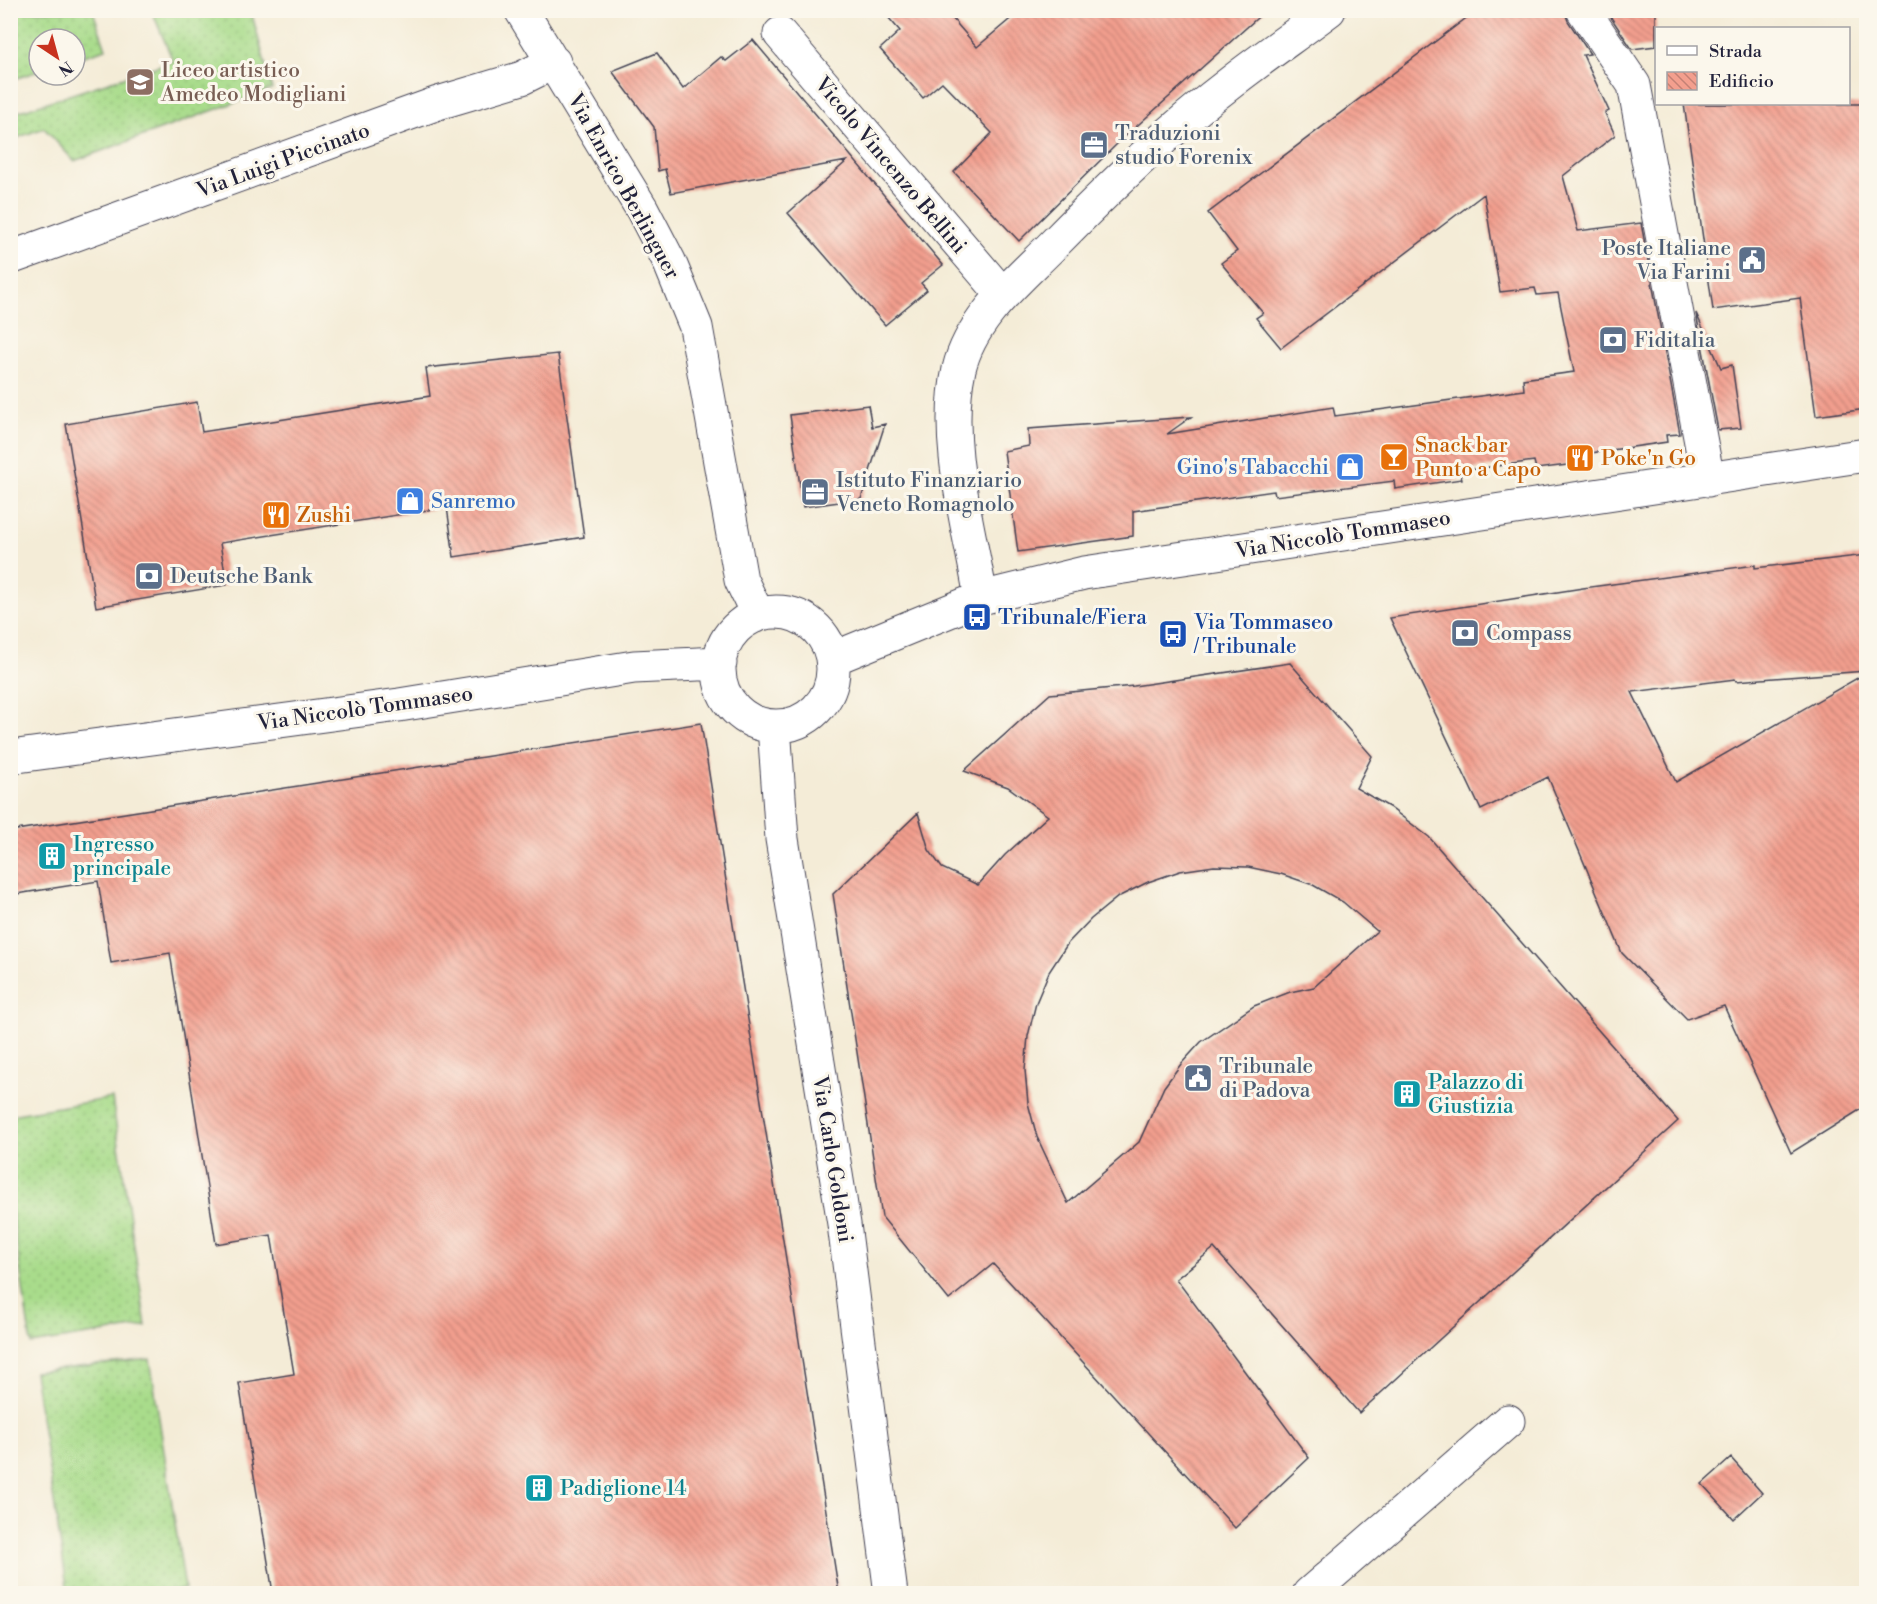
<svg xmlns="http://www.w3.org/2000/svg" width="1877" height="1604" font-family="'Libre Bodoni',serif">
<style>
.grass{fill:url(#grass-dots);stroke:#667f63;stroke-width:1.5}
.building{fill:url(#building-back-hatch);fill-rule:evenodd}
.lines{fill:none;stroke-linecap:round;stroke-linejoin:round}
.street-casing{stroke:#424052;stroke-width:35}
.secondary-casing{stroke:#424052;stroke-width:35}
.street{stroke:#fff;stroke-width:33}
.secondary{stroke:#fff;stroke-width:33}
.labels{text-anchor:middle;stroke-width:6;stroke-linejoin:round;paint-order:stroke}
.education-label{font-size:21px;fill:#785e54;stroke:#fbf7ec;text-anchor:start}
.service-label{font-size:21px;fill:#4e5e75;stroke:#fbf7ec;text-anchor:start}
.street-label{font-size:21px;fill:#22223b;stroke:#fbf7ec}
.food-label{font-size:21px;fill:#c56008;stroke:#fbf7ec;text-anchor:start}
.shop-label{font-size:21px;fill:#366cbe;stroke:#fbf7ec;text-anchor:end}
.transit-label{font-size:21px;fill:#164399;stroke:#fbf7ec;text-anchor:start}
.culture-label{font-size:21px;fill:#0d838f;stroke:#fbf7ec;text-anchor:start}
</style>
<defs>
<pattern id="grass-dots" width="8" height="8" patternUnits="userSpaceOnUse" patternTransform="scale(1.5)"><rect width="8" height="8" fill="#a9dc8b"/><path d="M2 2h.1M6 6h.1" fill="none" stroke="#91bc79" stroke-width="1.8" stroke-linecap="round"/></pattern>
<pattern id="building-back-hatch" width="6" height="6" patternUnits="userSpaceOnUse" patternTransform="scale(1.5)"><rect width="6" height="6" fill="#f39f8e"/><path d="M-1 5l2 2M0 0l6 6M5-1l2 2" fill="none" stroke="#c48175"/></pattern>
</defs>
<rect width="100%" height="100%" fill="#fbf7ec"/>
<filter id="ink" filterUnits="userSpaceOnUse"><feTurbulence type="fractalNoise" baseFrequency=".0167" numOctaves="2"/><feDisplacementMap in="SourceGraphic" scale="12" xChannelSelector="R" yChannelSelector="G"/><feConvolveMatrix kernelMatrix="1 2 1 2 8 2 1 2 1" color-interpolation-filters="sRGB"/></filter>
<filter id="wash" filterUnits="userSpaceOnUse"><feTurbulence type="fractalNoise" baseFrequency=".008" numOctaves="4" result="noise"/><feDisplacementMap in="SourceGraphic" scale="24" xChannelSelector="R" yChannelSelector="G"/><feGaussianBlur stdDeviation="1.35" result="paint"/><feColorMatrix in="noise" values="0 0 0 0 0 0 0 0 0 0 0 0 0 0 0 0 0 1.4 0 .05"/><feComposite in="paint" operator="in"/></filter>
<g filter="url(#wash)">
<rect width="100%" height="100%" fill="#f4ecd7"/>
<!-- grass -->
<path class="grass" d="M10,11H93L106,49L75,59V39H39V71L11,80Z
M152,11H251L272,89L74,161L44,128L11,140V114L173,61Z
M112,1098L146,1326L31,1344L11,1205V1115Z
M150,1359L185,1589L144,1594L68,1593L34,1372Z"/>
<g id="blocks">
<!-- building -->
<path class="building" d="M882,10H945L977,47L1021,10H1266L1119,142L1019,241L954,172L992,133L942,82L923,98L880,49L900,31Z
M1477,10H1564L1568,21L1590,54L1583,55L1609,111L1605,113L1615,135L1563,176L1578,231L1641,223L1680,434L1666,435L1667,442L1591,453V462L1536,469L1534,461L1460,471L1462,479L1395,489L1394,481L1275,496L1274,491L1133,511V536L1018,552L1004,451L1029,446L1028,429L1191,417L1167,434L1333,407L1335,416L1524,390L1523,379L1574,372L1558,293L1537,295L1535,288L1500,292L1484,194L1281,348L1256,318L1263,313L1221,263L1237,251L1208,213Z
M1606,10H1656V46L1632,49Z
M753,40L943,265L921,283L927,290L885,325L788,213L847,161L671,193L665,169L658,171L654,127L612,71L657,53L683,89L721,57L726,61Z
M1684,104H1866V409L1816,416L1800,298L1713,310Z
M1696,313L1721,368L1732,365L1741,428L1718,430Z
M558,354L584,537L454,557L447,507L220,543L227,585L96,607L66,424L197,402L202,432L430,396L426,368Z
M868,405L872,427L885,424L861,499L803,507L790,415Z
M1866,555V671L1736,681L1735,679L1632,692L1676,782L1866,673V1106L1791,1153L1724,1006L1687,1019L1622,953L1548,777L1481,810L1390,618L1583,588L1755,565V568Z
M1290,663L1372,756L1356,788L1389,807L1429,837L1678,1121L1359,1413L1214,1248L1176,1279L1309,1458L1235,1528L993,1264L949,1300L882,1217L833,894L918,813L929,850L942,868L978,885L1005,855L1048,816L1008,787L964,771L1050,694L1134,686ZM1214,866L1248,867L1281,874L1313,885L1343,902L1377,931L1314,987L1290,992L1254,1006L1201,1042L1181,1064L1164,1087L1139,1142L1068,1203L1037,1137L1028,1103L1025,1070L1028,1036L1036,1003L1049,972L1068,943L1091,919L1118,897L1148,882L1180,871Z
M701,723L839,1593H273L239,1383L294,1374L271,1235L216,1244L170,953L111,963L98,881L10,895V831Z
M1731,1458L1762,1493L1734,1519L1702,1484Z"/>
</g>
</g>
<g filter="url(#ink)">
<use href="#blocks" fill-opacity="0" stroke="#424052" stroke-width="1.5"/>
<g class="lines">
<!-- street casing -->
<g class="street-casing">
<path id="street" d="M521,10L642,209L669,261L696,327L741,580L758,615
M1583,10L1634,85L1708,480
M780,34L1003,295
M10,258L438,103L522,78L554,62
M981,598C969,525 943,443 959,369C971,319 1016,282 1050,248C1108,189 1168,130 1234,80C1265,56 1297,34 1329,10
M1309,1594L1508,1421"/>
</g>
<!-- secondary casing -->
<g class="secondary-casing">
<path id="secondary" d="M719 669a57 57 0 1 1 114 0a57 57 0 1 1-114 0Z
M832,659L981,598L1084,573L1866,455
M774,726L782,839L844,1224L891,1594
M10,757L399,705L634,667L720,663"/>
</g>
<!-- street -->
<use href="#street" class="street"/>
<!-- secondary -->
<use href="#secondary" class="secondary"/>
</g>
</g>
<!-- icons -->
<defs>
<g id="school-square" transform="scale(1.5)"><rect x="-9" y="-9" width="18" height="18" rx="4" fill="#8d6e63" stroke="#fbf7ec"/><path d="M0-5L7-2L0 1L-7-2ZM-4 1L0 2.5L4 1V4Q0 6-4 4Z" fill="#fff"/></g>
<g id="office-square" transform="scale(1.5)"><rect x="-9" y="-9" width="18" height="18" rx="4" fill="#5c6f8a" stroke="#fbf7ec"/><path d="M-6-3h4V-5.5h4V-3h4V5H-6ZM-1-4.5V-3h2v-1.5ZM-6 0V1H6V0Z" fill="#fff"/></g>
<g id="civic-square" transform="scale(1.5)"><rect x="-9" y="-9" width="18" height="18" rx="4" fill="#5c6f8a" stroke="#fbf7ec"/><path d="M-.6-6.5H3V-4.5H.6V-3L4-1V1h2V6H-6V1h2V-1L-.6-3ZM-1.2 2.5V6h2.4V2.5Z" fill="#fff"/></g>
<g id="bank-square" transform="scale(1.5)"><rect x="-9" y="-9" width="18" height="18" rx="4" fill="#5c6f8a" stroke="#fbf7ec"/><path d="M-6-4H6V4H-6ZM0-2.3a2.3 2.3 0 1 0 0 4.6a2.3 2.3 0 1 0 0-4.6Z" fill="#fff"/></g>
<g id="bar-square" transform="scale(1.5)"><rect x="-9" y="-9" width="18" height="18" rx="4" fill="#e8710a" stroke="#fbf7ec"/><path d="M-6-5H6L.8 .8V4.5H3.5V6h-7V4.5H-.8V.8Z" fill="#fff"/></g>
<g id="restaurant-square" transform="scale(1.5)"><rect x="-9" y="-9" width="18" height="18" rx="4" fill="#e8710a" stroke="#fbf7ec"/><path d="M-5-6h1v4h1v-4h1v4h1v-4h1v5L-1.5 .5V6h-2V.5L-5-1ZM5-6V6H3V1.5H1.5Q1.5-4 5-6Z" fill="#fff"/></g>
<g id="shop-square" transform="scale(1.5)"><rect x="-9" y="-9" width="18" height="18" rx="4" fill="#3f7fe0" stroke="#fbf7ec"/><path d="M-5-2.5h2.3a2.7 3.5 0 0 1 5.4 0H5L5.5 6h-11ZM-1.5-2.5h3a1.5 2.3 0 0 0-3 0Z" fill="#fff"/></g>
<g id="bus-square" transform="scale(1.5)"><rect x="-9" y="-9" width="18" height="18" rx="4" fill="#1a4fb4" stroke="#fbf7ec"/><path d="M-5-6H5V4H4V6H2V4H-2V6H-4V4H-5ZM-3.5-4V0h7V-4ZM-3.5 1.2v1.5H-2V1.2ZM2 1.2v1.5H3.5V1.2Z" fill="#fff"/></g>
<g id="building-square" transform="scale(1.5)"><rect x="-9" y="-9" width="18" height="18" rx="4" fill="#0f9aa8" stroke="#fbf7ec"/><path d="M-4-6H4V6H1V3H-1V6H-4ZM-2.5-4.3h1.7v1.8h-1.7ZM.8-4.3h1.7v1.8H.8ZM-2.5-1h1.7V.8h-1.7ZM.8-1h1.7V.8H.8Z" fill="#fff"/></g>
</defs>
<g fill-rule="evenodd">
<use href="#school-square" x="140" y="82"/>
<use href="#office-square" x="1094" y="145"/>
<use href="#civic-square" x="1752" y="260"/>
<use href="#bank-square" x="1613" y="340"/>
<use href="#bar-square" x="1394" y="457"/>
<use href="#restaurant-square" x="1580" y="458"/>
<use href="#shop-square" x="1350" y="467"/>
<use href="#office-square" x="815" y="492"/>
<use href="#shop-square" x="410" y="501"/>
<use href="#restaurant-square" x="276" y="515"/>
<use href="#bank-square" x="149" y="576"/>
<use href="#bus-square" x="977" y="617"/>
<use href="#bank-square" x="1465" y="633"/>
<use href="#bus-square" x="1173" y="634"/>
<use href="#building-square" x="52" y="856"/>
<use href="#civic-square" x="1198" y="1078"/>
<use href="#building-square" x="1407" y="1094"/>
<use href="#building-square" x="539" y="1488"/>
</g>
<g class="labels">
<!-- education labels -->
<g class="education-label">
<text x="161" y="77">Liceo artistico<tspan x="161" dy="24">Amedeo Modigliani</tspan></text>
</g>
<!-- service labels -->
<g class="service-label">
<text x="1115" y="140">Traduzioni<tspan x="1115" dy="24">studio Forenix</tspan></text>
<text x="1731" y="255" text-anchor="end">Poste Italiane<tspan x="1731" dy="24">Via Farini</tspan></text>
<text x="1634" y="347">Fiditalia</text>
<text x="836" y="487">Istituto Finanziario<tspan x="836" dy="24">Veneto Romagnolo</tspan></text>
<text x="170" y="583">Deutsche Bank</text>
<text x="1486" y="640">Compass</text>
<text x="1219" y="1073">Tribunale<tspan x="1219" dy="24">di Padova</tspan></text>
</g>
<!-- street labels -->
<g class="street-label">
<text transform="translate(283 160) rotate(-20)" y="7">Via Luigi Piccinato</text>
<text transform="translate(891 165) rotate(50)" y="7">Vicolo Vincenzo Bellini</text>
<text transform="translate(624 186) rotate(61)" y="7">Via Enrico Berlinguer</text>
<text transform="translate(1343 534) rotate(-9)" y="7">Via Niccolò Tommaseo</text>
<text transform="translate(365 708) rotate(-8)" y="7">Via Niccolò Tommaseo</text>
<text transform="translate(833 1159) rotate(81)" y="7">Via Carlo Goldoni</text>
</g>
<!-- food labels -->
<g class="food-label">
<text x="1415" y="452">Snack bar<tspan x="1415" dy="24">Punto a Capo</tspan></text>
<text x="1601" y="465">Poke'n Go</text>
<text x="297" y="522">Zushi</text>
</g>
<!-- shop labels -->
<g class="shop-label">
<text x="1329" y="474">Gino's Tabacchi</text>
<text x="431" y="508" text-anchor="start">Sanremo</text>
</g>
<!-- transit labels -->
<g class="transit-label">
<text x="998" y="624">Tribunale/Fiera</text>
<text x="1194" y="629">Via Tommaseo<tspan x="1194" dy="24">/ Tribunale</tspan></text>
</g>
<!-- culture labels -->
<g class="culture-label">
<text x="73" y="851">Ingresso<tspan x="73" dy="24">principale</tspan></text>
<text x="1428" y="1089">Palazzo di<tspan x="1428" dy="24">Giustizia</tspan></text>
<text x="560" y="1495">Padiglione 14</text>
</g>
</g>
<!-- margin -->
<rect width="1877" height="1604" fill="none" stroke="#fbf7ec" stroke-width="36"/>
<!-- legend -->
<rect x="1655" y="27" width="195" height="78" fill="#fbf7ec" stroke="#a4a2a5" stroke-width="1.5"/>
<rect x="1667" y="46" width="30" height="9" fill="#ffffff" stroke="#a4a2a5" stroke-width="1.5"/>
<text x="1709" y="57" font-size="18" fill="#22223b">Strada</text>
<rect x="1667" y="72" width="30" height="18" fill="url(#building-back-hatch)" stroke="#a4a2a5" stroke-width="1.5"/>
<text x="1709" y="87" font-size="18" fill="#22223b">Edificio</text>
<!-- north arrow -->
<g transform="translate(57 57) rotate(144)"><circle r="28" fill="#fbf7ec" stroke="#a4a2a5" stroke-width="1.5"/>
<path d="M0-4.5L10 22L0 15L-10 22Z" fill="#c8321e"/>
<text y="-9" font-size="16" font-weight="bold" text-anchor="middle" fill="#22223b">N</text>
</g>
</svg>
